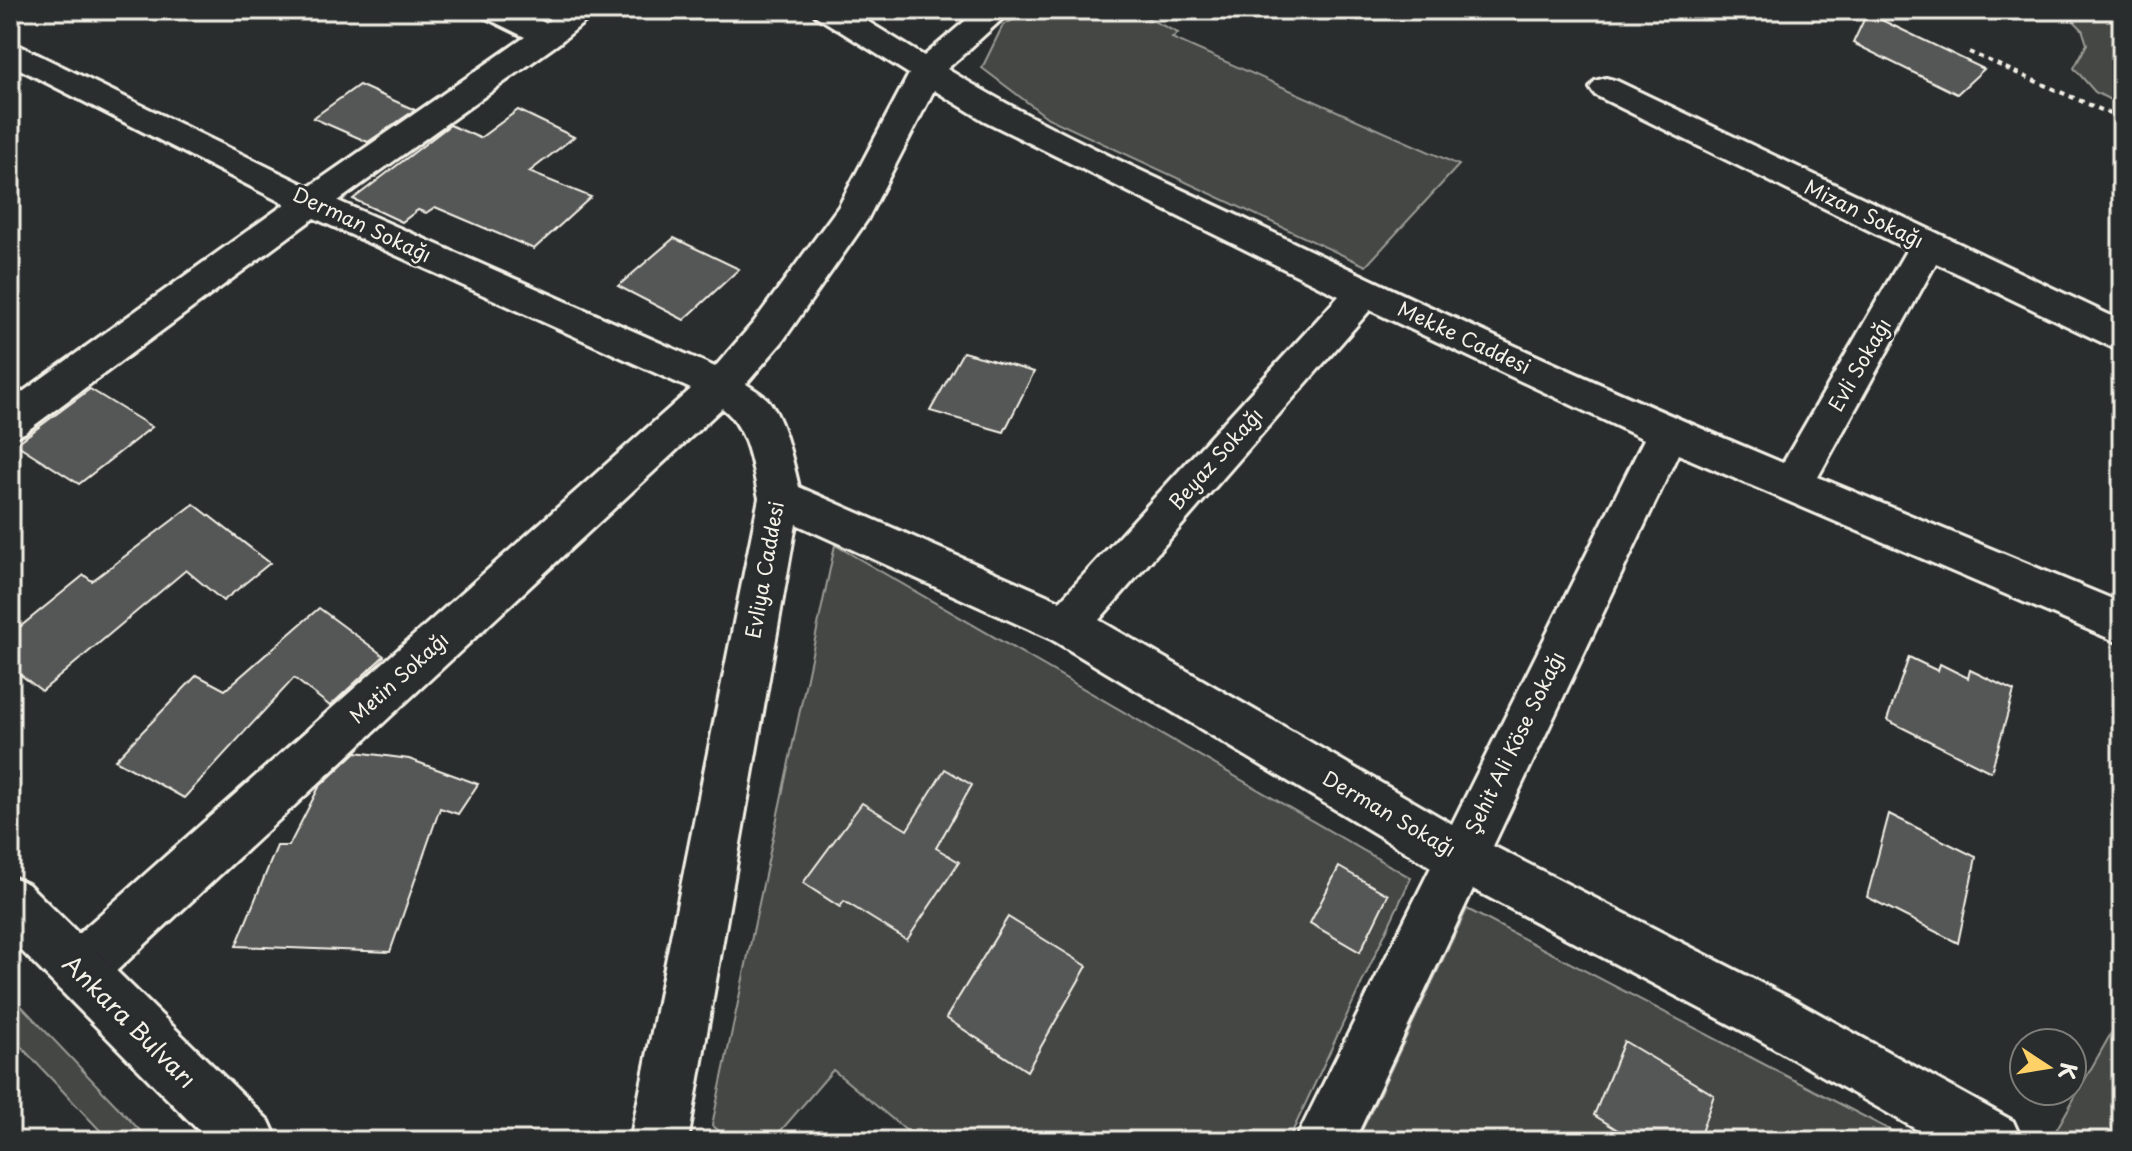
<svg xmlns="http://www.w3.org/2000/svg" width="2132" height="1151" font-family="'Playpen Sans',sans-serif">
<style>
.green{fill:#444645;stroke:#9c9c96;stroke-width:2}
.building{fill:#555756;stroke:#f4f1e8;stroke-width:2}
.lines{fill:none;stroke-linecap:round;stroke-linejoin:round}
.minor-casing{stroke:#f4f1e8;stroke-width:6}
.major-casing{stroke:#f4f1e8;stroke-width:6}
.path{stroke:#f4f1e8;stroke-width:4;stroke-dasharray:5 5;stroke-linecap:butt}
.minor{fill:#2a2d2e;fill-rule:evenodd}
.major{fill:#2a2d2e;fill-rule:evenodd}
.labels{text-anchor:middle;stroke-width:6;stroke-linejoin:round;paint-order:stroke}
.street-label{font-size:20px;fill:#f4f1e8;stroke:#2a2d2e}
.near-street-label{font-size:24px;fill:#f4f1e8;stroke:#2a2d2e}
</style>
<rect width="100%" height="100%" fill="#2a2d2e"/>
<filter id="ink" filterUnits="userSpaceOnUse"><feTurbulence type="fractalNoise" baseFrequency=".0125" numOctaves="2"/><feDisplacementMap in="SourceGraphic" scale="16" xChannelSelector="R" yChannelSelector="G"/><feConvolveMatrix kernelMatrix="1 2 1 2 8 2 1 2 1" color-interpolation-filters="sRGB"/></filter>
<g filter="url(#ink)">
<!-- green -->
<path class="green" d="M1032,10H1131L1178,33L1172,38L1459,165L1366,266L1048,118L982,68L1003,25Z
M2063,10H2122V106L2095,92L2074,68L2087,44L2082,29Z
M835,545L1411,878L1288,1141H919L833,1070L772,1141H731L712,1125Z
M1467,909L1911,1141H1357Z
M10,994L150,1141H110L10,1035Z
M2122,1014V1141H2050Z"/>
<!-- building -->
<path class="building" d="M1867,13L1984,69L1957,94L1853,43Z
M359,85L415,110L368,142L313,118Z
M518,110L574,137L529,172L591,197L534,249L435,207L426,213L418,210L402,222L353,199L450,125L480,138Z
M674,238L739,269L684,320L618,286Z
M963,352L1034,372L1004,432L930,411Z
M90,389L152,427L79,484L16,444Z
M194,504L270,563L223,601L186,570L42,691L10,667V635L84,575L92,581Z
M319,608L384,656L330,706L294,678L184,798L115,760L197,675L225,690Z
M1909,657L1938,671L1940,664L1968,678L1970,670L2014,691L1991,772L1887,720Z
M356,752L409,759L478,784L458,814L440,808L390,952L236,946L277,846H289L319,787Z
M945,769L972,785L936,848L959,862L907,940L844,901L840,907L803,883L862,803L907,830Z
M1889,814L1976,857L1958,943L1867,897Z
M1339,867L1388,895L1360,952L1310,923Z
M1008,917L1087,966L1027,1071L946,1018Z
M1624,1041L1714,1095L1698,1141H1635L1594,1115Z"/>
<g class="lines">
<!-- minor casing -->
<g class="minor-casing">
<path id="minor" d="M478,10H518L545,23L564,10H599L559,43L338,201L715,367L754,322L839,206L909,74L816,16L812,10H849L924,56L978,10H1012L947,69C1043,128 1147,173 1249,221C1425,306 1603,388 1783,463L1907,249L1595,95L1590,88L1595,81L1606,78L1617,81L2122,321V352L1936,263L1818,477L2122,603V644L1678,454L1493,846L1794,1000L2013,1121L2022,1141H1937L1756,1038L1473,889L1354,1141H1295L1431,867L1051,639L796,524L688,1141H630L759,498C752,466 749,429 722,408L97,989L78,997L59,989L51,970L59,951L691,389L314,218L24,433L10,438V401L285,204L10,64V41L309,187L525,37L482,16ZM934,90L983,120L1339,296L1060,601L799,487C793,463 784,417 767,399C761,393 752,388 746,384L782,342L867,220ZM1370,310L1644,439L1452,824L1099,620Z"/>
</g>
<!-- major casing -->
<g class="major-casing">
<path id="major" d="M10,876L28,884L269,1121L278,1141H209L10,939Z"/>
</g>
<!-- path -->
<path class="path" d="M1969,52L2122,119"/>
<!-- minor -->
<use href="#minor" class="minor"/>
<!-- major -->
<use href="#major" class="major"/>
</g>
</g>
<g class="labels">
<!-- street labels -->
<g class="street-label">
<text transform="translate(1864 214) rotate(26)" y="7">Mizan Sokağı</text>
<text transform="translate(362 225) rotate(25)" y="7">Derman Sokağı</text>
<text transform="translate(1464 338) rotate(25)" y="7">Mekke Caddesi</text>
<text transform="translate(1860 365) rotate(-60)" y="7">Evli Sokağı</text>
<text transform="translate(1216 459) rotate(-48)" y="7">Beyaz Sokağı</text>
<text transform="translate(765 570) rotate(-80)" y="7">Evliya Caddesi</text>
<text transform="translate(399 678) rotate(-42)" y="7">Metin Sokağı</text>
<text transform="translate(1515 743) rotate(-64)" y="7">Şehit Ali Köse Sokağı</text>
<text transform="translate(1389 814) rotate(30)" y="7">Derman Sokağı</text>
</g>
<!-- near-street labels -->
<g class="near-street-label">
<text transform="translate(129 1022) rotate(45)" y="8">Ankara Bulvarı</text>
</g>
</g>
<!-- margin -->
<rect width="2132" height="1151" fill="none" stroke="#2a2d2e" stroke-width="40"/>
<rect x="20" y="20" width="2092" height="1111" fill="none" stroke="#f4f1e8" stroke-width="3" filter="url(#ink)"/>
<!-- north arrow -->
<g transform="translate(2048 1067) rotate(102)"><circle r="38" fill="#2a2d2e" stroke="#7b7b78" stroke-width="2"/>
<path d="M0-6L14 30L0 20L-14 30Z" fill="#ffd166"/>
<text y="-12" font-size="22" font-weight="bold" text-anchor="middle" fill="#f4f1e8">K</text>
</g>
</svg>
